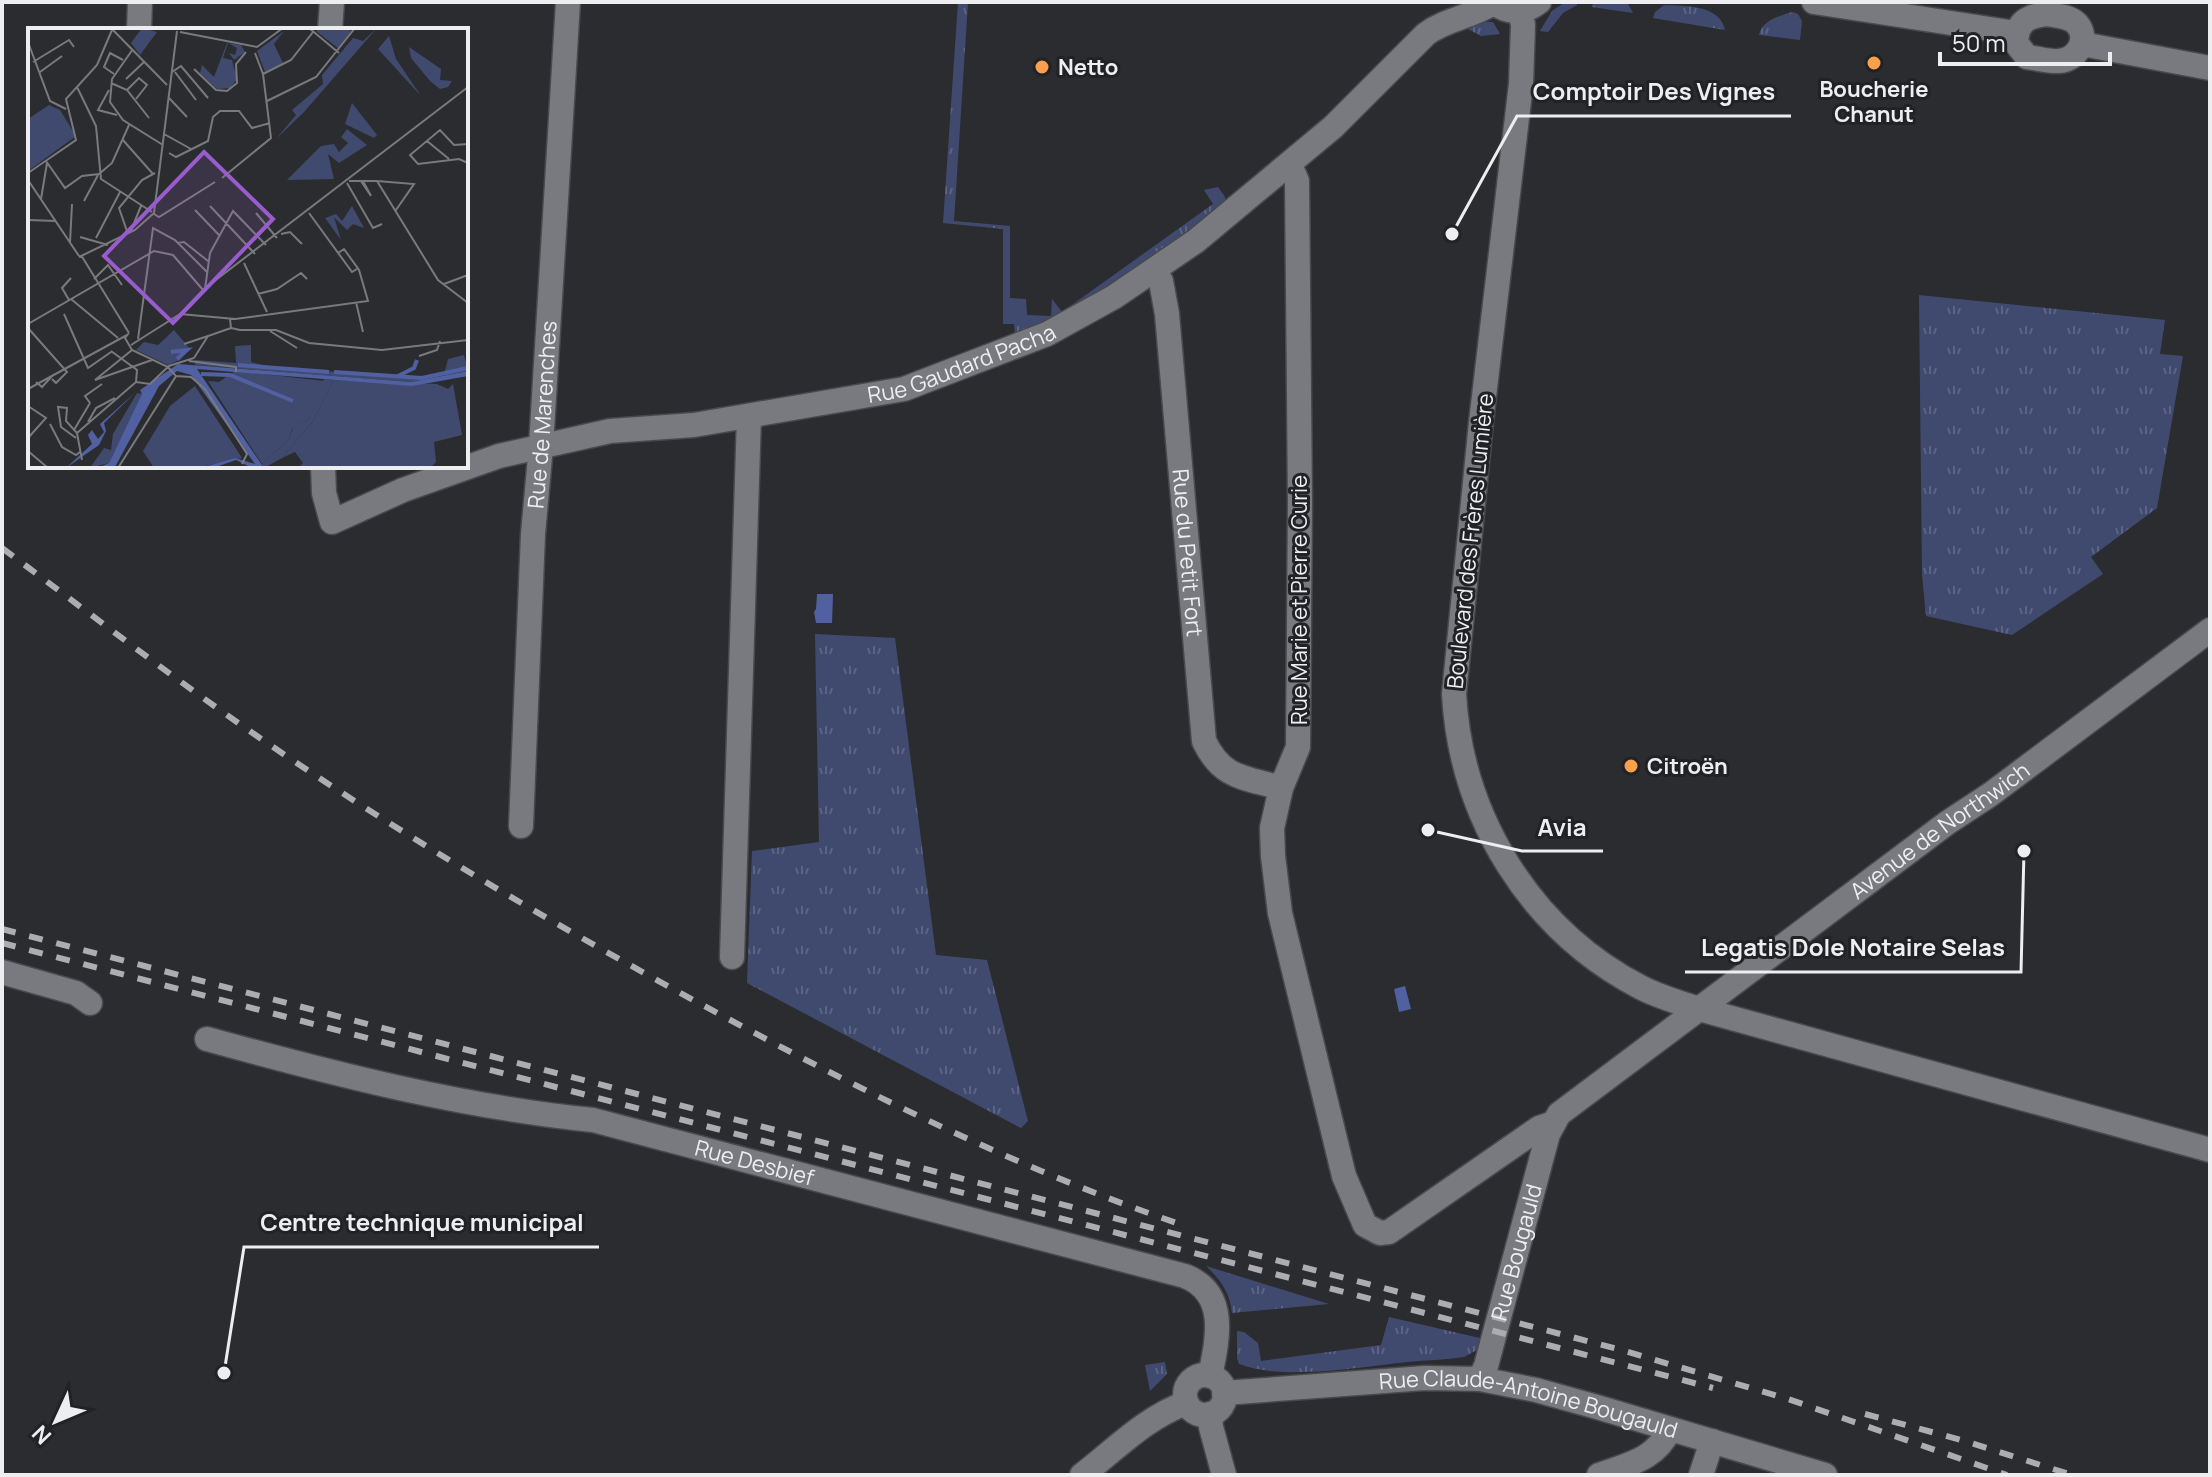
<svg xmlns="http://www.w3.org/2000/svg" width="2212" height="1477" font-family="Manrope,sans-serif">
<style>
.grass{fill:url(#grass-tufts)}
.water{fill:#5160a0}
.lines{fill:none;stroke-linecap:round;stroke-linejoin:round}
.street-casing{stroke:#48494c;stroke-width:27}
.secondary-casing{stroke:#48494c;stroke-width:27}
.street{stroke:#797a7f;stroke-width:24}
.secondary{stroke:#797a7f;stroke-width:24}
.rail{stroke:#adadb1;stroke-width:6;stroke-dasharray:14 14;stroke-linecap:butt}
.poi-dot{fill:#f8a04b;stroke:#212226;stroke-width:3}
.labels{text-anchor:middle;stroke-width:6;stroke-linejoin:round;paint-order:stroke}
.poi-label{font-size:22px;font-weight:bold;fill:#eeeef1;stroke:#212226;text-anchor:start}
.street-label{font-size:22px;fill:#eeeef1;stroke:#212226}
.inset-river{fill:none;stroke:#5160a0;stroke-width:4}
.inset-road{fill:none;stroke:#797a7d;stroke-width:2}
.view{fill:#985ccc;fill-opacity:0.15;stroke:#985ccc;stroke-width:4}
.inset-edge{fill:none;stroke:#eeeef1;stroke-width:4}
.leader{fill:none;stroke:#eeeef1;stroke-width:3}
.callout-dot{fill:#eeeef1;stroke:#212226;stroke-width:3}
.callout-label{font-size:24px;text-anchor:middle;font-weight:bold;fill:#eeeef1;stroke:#212226;stroke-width:6;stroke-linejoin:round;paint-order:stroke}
</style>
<defs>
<pattern id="grass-tufts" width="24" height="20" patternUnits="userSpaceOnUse" patternTransform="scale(2)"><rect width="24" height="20" fill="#404a6f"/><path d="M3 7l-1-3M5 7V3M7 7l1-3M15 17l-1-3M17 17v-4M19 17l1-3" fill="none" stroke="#5c6484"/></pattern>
</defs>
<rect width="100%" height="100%" fill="#2b2c30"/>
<!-- grass -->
<path class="grass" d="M958,2H968L954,221L1010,226V298L1026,299L1027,315L1051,316L1052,299L1062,312L1213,204L1204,190L1218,187L1225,197V205L1210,218L1076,310L1015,335L1014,324H1003V229L943,223Z
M1565,2H1577V5L1563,13L1548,32L1540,31L1552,11Z
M1593,2H1627L1633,13L1592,7Z
M1664,5C1683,6 1720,4 1725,30L1653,18L1655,12Z
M1792,12L1798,14L1802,21L1800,40L1759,35C1763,19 1778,17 1792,12Z
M1482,22H1493L1500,34L1481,36L1468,29V27Z
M1919,295L2165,320L2160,354L2183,356L2157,508L2091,557L2103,574L2012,635L1926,616L1922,574Z
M815,634L895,638L936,955L987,960L1028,1121L1021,1128L747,983L752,851L819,842Z
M1206,1266L1329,1304L1232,1313C1230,1293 1221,1280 1206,1266Z
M1389,1317L1484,1339L1479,1349L1464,1357C1445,1360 1426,1360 1407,1362C1360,1367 1283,1381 1239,1364L1237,1358V1331L1244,1332L1258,1343L1261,1361L1381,1345Z
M1165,1362L1167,1374L1150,1391L1145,1365Z"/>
<!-- water -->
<path class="water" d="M817,594H833L832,623H816L814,612L816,609Z
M1405,986L1411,1009L1399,1012L1394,989Z"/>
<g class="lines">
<!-- street casing -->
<g class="street-casing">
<g id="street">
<path d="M139,30L140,2"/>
<path d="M330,30L332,2"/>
<path d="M1290,165L1297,181L1300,502L1298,747L1281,788L1272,828L1273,856L1280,913L1344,1176L1365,1225L1380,1233L1389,1232L1539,1128L1551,1124"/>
<path id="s1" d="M1153,271L1161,281L1167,314L1204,741C1222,779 1244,777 1281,788"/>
<path id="s2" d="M323,466L324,493L332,522L403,490L499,456L610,431L694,425L904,389L1047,334L1114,297L1196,241L1333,127L1426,34C1446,19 1472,17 1493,3"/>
<path id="s3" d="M521,826L533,534L541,446L568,2"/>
<path d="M732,957L749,416"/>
<path d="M2,972L76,993L90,1003"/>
<path id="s4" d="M207,1039C334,1074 462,1107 593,1120L1185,1276C1228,1293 1218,1338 1210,1376"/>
<path d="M1210,1414L1211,1427L1224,1475"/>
<path d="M1599,1475C1629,1464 1655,1460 1670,1429"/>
<path d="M1701,1475L1712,1441"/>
</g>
</g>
<!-- secondary casing -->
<g class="secondary-casing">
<g id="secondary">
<path d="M1492,2C1508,14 1524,14 1539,2"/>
<path d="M1814,2L2016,33"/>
<path d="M1520,11L1523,25L1521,84L1481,422L1454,694C1461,818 1531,931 1642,988C1660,997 1680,1003 1699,1009L2210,1150"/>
<path d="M2047,14C2056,16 2070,16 2077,24C2090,39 2077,60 2059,61C2049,62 2037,58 2027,57L2016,43C2017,22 2027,16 2047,14Z"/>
<path d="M2082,44L2210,68"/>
<circle cx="1205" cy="1395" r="20"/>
<path id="s5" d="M1480,1379L1486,1366L1548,1134L1559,1114L1947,823L1991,794L2210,630"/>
<path id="s6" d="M1224,1393L1425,1378L1480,1379L1536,1390L1597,1407L1825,1475"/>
<path d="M1082,1475C1116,1449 1145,1418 1186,1403"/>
</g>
</g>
<!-- street -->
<use href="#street" class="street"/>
<!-- secondary -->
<use href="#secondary" class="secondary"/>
<!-- rail -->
<path class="rail" d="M2,548C87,611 170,676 257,736C392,829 533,912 675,990C841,1081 1009,1166 1188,1227
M2,929L1618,1349L1788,1399L2007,1475
M2,943L1713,1388
M1865,1414L1965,1441L2072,1475"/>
</g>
<!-- markers -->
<g class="poi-dot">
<circle cx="1874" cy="63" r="8"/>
<circle cx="1042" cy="67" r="8"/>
<circle cx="1631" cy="766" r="8"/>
</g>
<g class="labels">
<!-- poi labels -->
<g class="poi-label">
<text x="1058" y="75">Netto</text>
<text x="1874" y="97" text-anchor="middle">Boucherie<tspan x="1874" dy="25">Chanut</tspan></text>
<text x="1647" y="774">Citroën</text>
</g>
<!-- street labels -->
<g class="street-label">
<text dy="8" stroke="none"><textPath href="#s2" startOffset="710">Rue Gaudard Pacha</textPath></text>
<text dy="8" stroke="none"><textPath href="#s3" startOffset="412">Rue de Marenches</textPath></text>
<text transform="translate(1470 541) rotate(-84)" y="8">Boulevard des Frères Lumière</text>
<text dy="8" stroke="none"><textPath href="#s1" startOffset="286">Rue du Petit Fort</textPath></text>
<text transform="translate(1299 600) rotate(-90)" y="8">Rue Marie et Pierre Curie</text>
<text dy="8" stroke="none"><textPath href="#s5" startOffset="752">Avenue de Northwich</textPath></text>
<text dy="8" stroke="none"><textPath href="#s4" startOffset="562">Rue Desbief</textPath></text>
<text dy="8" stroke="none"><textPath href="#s5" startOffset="132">Rue Bougauld</textPath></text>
<text dy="8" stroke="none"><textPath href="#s6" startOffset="308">Rue Claude-Antoine Bougauld</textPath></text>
</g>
</g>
<!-- overview -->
<g transform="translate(28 28)">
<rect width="440" height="440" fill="#2b2c30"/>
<path d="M114,0L129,4L112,27L103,15ZM256,3L246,16L255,35L237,44L229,23ZM199,15L213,17L217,24L206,32L201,25L207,27L209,20L200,15L195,30L204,32L209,51L202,60L189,61L172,45L174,37L186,49ZM319,101L339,117L311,135L300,126L306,151L259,152L293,118L306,116L311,124L320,115L313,109ZM324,178L336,200L325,196L319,202L306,189L313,212L297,190L308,186L314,193ZM146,302L162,321L152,332L140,337L108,322L116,314L130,317ZM223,317V334L242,339L392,350L416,347L420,331L436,327L440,343L383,354L167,337V332L208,335L207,318ZM207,343L297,353L281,391L264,401L261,411L234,436L180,353L191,354ZM306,352L409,356L420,361L425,356L434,407L406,414L408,434L402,440H270L275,435L267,424L254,430L285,393ZM109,365L115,366L81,435L62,440L76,420L83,422L85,406Z" fill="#404a6f"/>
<path d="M294,0H320L323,3L311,21L288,3ZM349,0L276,84L248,111L268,87L264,82L295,56L294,47L325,10L335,13ZM361,8L368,31L393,68L350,21ZM381,19L413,41L412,52L424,53L420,59L412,61L402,53L383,30ZM324,75L349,107L346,110L317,96ZM296,351L306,352L285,393L254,430L236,440L234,436L261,411L265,400L281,391Z" fill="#404a6f"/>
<path d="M21,77L32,82L48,108L0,143V91Z" fill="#404a6f"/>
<path d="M257,352L281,353L273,374L253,366ZM167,358L214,430L169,440H126L115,423L142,378Z" fill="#404a6f"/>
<path d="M150,336L383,354L440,343V348L384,358L169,341L236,440L222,439L208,432L185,440H173L207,430L227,436L163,347L149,343L131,358L87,439L70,440L81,435L114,366L112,362ZM108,364L76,395L78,403L71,417L38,440L64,416L60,407L64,402L70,411L76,404L72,396Z" fill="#5160a0"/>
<path class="inset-river" d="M143,324L159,322L149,331M210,337L301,344M306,344L394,350L440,340M173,346L202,347L265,373M368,349L386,340L389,332"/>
<path class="inset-road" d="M83,0L139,57M281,0L311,25M152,4L229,19L255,0M0,14L22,73L38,81M105,21L84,51L82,74L95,92L135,117M5,34L41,12L46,19M166,41L188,62L199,63L209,55L208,36L218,24M12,44L34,28M144,44L153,38L180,70M147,44L168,72M86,46L76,39L82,25L95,32M235,46L263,32L285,4M98,51L116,34M83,55L99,62L121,90M49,59L68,98L73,151L124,184M81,62L70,82L89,87M99,62L111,50L119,57L108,71M141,70L159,89M239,73L288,49L327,0M136,106L163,121M94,111L125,146M399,113L421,131M440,116L426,117L412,102L382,127L390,136L431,131L440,135M141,125L148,129L180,113L185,89L192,83H211L224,100L242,95M18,133L37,160L54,148L71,146M0,145L48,112L38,71L69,37L84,2M71,146L84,135L101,97M194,150L243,110L235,46L227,25M0,152L51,228M321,153H349L410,252L440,275M333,153L343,168L335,153M349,153L386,156L368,182M319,155L345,200L354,196M13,171L19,135M56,173L70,147M182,178L227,226M167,182L191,207M228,185L249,210M281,185L324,244L329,241M126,186L131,189L187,154M0,192L28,193M102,205L113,178M100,206L91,180L114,152L127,145M253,206L262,204L274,216M52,209L80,217M68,210L92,164M42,215L44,176M150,215L156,214L180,233M53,227L101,305M51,229L107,202L126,185L149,3M216,235L239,284M66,251L80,237L94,257M416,256L440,247M177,261L182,225L205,183L238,217M230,266L249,261L273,245L279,251M43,271L90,310M41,272L34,260L43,250M328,274L335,304M36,286L60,340L83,324M152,286L207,291L340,273L331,242L316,221L310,225M202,291L203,300L212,302H248L281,315L354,322L440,312M0,296L126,223L145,227L175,262M0,300L39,344L28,355L24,351M242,303L269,320M110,311L125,200L147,212L179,244M156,316L180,308M103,317L152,286L176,261L440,59M104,322L67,352L124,332M83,323L109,342L108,354M391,328L409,322L412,313M161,333L208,339V344M148,348L163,349L177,361L219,426L214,436M8,354L14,359L25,347M108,354L122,356L141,338L166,330L180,308L203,300M0,361L99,307M62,375L57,368L74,356M0,378L18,390L0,410M60,394L68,380L87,370M22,396L34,419L48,427L52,424M46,402L62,375M49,405L108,354M48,410L33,399L30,379L39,380L38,393L49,405L54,432M0,423L20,440M90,440L148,348L140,339L104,322L97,310L101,305"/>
<path class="view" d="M176,124L245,191L145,295L76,228Z"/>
<rect width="440" height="440" class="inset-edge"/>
</g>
<!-- callouts -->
<path class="leader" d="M1452 234L1517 116H1791M1428 830L1522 851H1603M2024 851L2021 972H1685M224 1373L244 1247H599"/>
<g class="callout-dot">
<circle cx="1452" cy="234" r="8"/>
<circle cx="1428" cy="830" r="8"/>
<circle cx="2024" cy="851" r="8"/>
<circle cx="224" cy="1373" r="8"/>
</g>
<g class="callout-label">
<text x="1654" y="100">Comptoir Des Vignes</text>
<text x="1562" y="836">Avia</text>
<text x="1853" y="956">Legatis Dole Notaire Selas</text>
<text x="422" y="1231">Centre technique municipal</text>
</g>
<!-- border -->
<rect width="2212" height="1477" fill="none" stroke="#eeeef1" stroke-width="8"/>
<!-- north arrow -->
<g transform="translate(56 1421) rotate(226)" stroke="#212226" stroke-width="6" paint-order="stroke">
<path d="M0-6L14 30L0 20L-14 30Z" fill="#eeeef1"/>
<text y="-12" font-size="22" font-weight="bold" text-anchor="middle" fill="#eeeef1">N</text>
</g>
<!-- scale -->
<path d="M1940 52v12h170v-12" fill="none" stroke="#eeeef1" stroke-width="4"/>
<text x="1952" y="52" font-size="24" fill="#eeeef1" stroke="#212226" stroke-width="6" paint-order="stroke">50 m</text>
</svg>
